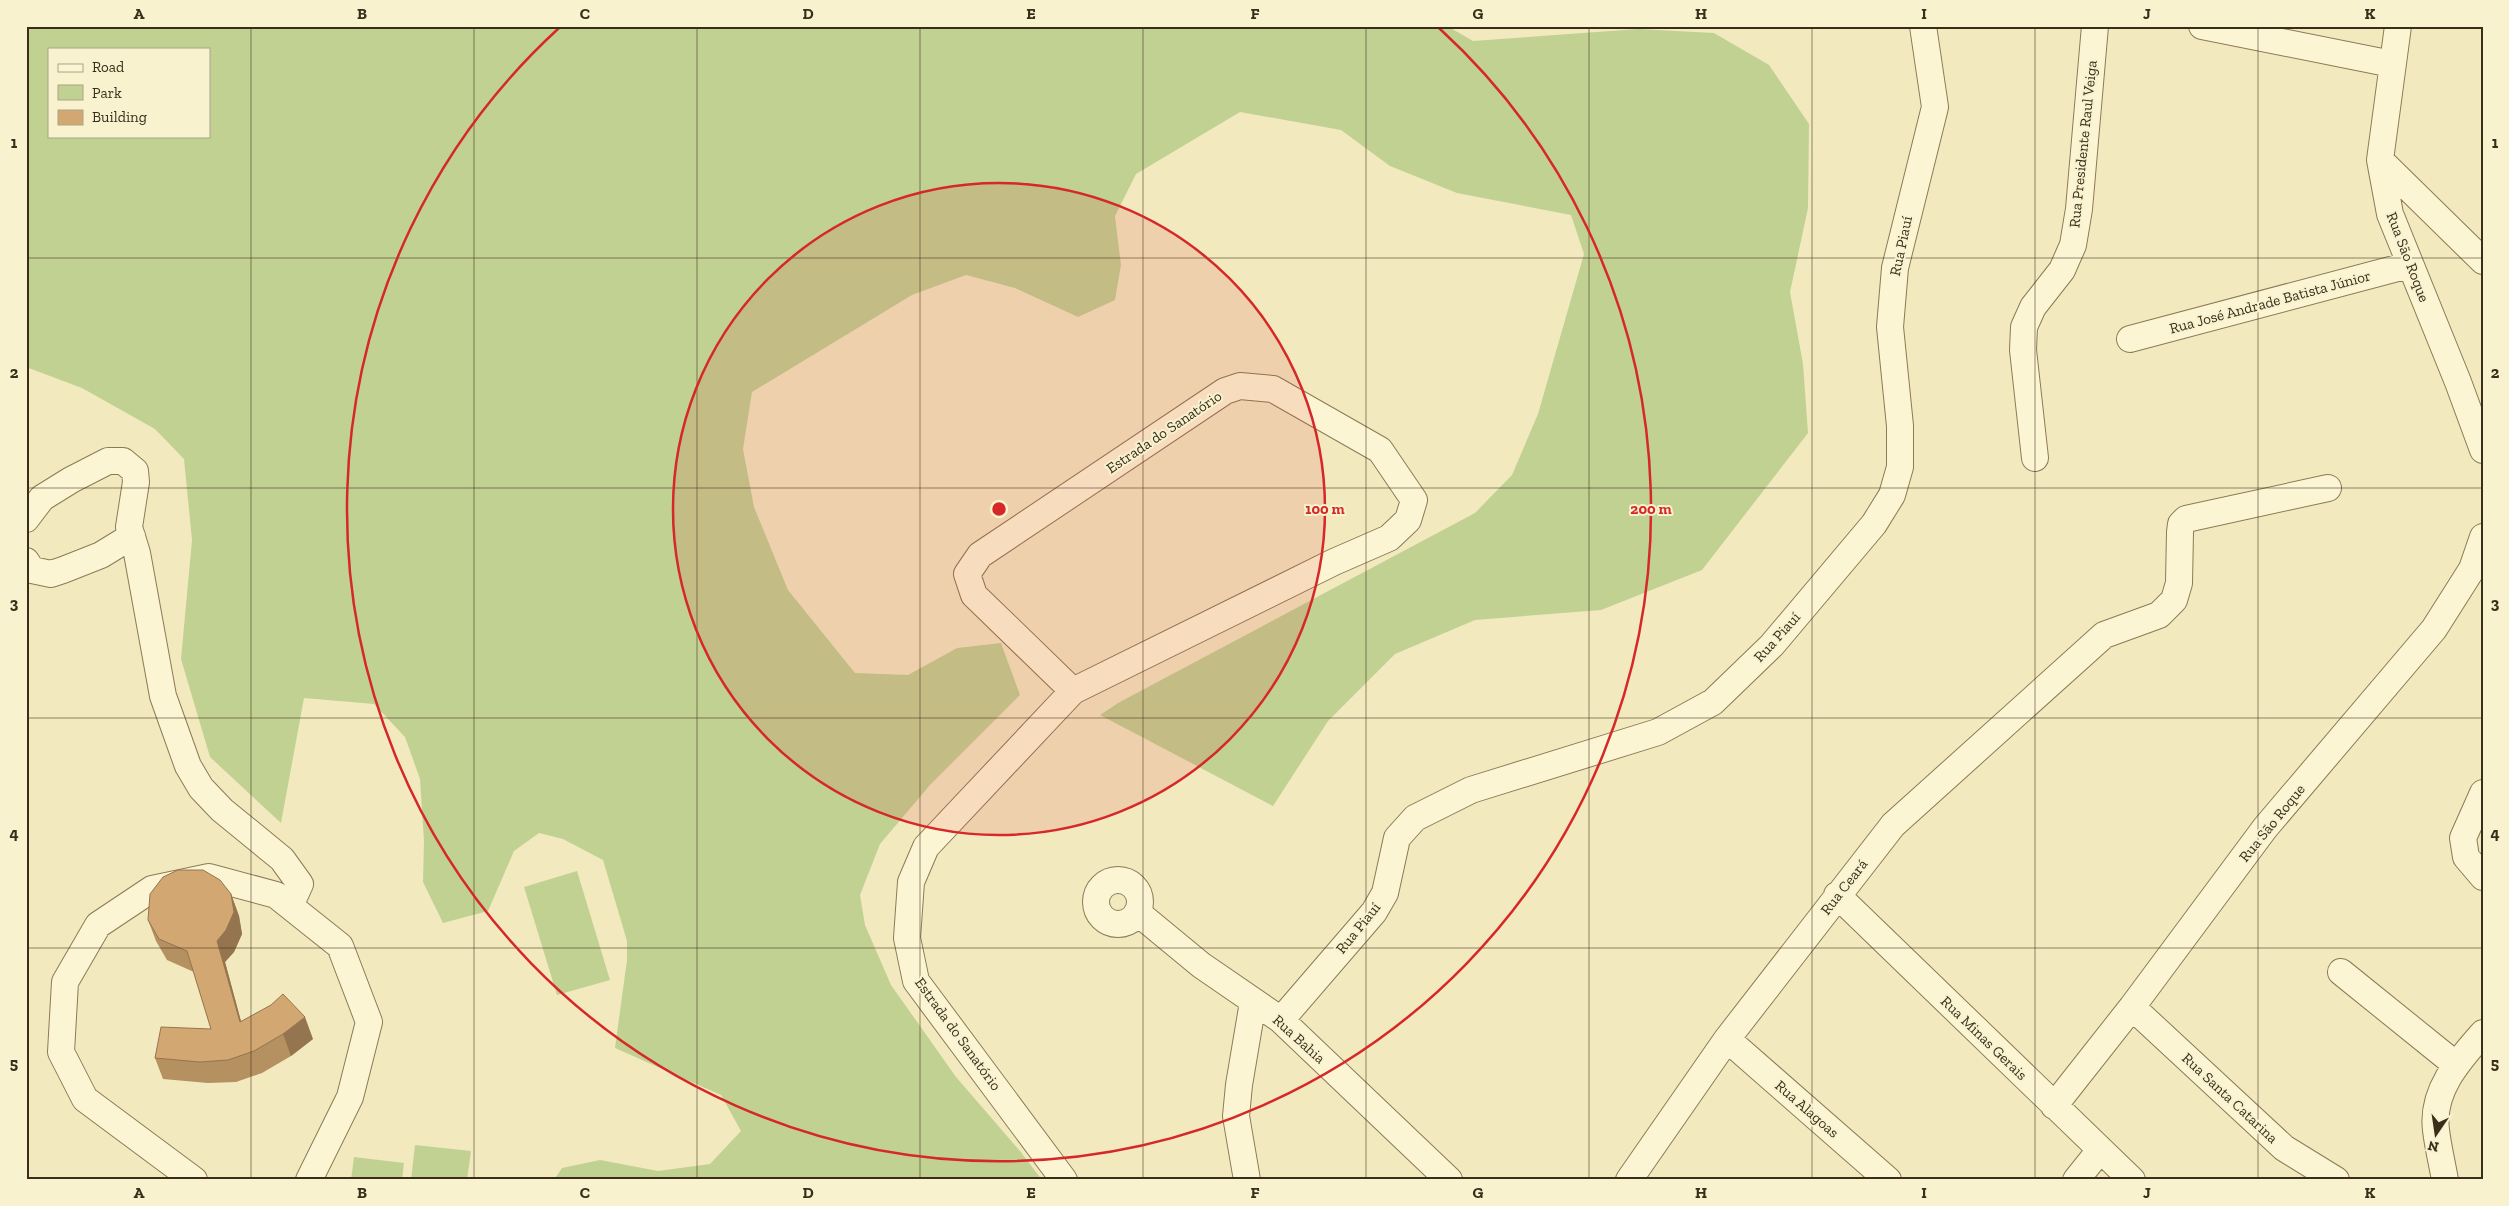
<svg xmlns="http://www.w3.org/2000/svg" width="2509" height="1206" font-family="'Zilla Slab',serif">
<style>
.green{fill:#c1d192;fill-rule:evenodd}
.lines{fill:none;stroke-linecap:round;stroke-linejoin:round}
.minor-casing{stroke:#8c7a55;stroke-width:28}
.minor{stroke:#fcf5d3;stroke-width:26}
.wall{fill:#b59061}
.shaded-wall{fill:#94754f}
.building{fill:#d3a771;stroke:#94754f}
.grid{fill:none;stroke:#3a2e1b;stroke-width:1;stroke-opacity:0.55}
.ring{fill:none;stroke:#d62828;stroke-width:2.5}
.labels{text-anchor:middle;stroke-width:4;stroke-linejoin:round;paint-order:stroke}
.street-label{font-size:15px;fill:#3a2e1b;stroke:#f8f2cf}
.centre{fill:#d62828;stroke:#f8f2cf;stroke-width:2.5}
.ring-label{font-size:15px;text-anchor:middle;font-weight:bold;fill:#d62828;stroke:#f8f2cf;stroke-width:4;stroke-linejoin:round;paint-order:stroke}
.neatline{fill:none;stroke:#3a2e1b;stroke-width:2}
.grid-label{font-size:16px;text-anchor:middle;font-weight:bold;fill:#3a2e1b}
</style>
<rect width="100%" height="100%" fill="#f2e9bf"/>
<!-- green -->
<path class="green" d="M26,26H1447L1473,41L1638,29L1714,33L1769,65L1809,124L1808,208L1790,292L1803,364L1808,433L1702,570L1601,610L1475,620L1395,654L1328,721L1273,806L1100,715L1118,703L1475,513L1512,475L1538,414L1584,254L1571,215L1457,193L1390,166L1341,130L1240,112L1136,174L1115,216L1121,265L1115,300L1078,317L1015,288L966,275L912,295L752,392L743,449L754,507L788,590L855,673L908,675L957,648L1001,643L1020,695L930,785L880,844L860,895L865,925L891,985L956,1077L1020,1151L1042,1180H554L562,1168L600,1160L658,1171L710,1164L741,1131L721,1095L615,1048L627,960V941L603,860L563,839L539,833L514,851L488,911L443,923L423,882L424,841L420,779L405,737L374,704L304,698L281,823L210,757L181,659L192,540L184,459L155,429L82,388L26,367ZM49,49H209V136H49Z
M577,871L610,980L557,995L524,887Z
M415,1145L471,1151L467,1180H411Z
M354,1157L404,1163L402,1180H351Z"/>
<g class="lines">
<!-- minor casing -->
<g class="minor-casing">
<path id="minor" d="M2202,26L2392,64
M2398,26L2380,160L2390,214L2458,382L2483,450
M2380,160L2483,261
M2130,339L2409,265
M2035,458L2023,350L2024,327L2033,307L2062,270L2073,245L2079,209L2095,26
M26,519L42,498L71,480L108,461H123L135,471L136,482L129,527L137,553L163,696L188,766L201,788L222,810L282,859L300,884L290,906
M26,561L32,570L51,574L63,570L101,555L132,536
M2483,793L2463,838L2466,857L2483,877
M1096 902a22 22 0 1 1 44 0a22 22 0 1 1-44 0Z
M1837,895L2132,1180
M1138,913L1201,965L1281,1020L1449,1180
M2341,972L2455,1064
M2132,1007L2284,1148L2336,1180
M1281,1020L1374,912L1385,893L1397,838L1415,818L1471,790L1658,732L1713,702L1772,645L1874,524L1892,495L1900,467V426L1890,327L1895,268L1935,107L1923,26
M1727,1039L1888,1180
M2054,1106L2132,1007L2265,828L2434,629L2472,569L2483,537
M194,1180L85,1099L61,1052L65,982L98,925L152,889L209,877L276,895L340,946L369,1022L350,1097L309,1180
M1064,1180L916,981L907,938L911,882L926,847L1073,691L1334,562L1389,538L1408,520L1414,500L1380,450L1273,389L1240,386L1225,391L980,555L967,574L974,595L1073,691
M1247,1180L1236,1116L1239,1085L1253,1002
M1629,1180L1727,1039L1893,825L2104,635L2159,615L2174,600L2179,583L2180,532L2181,524L2186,519L2328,488
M2076,1180L2100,1150
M2445,1180C2442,1163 2438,1147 2436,1130C2431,1091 2459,1060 2483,1033"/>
</g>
<!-- minor -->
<use href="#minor" class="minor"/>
</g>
<!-- wall -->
<path class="wall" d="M231,894L239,916L242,934L234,952L225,962L241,1021L313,1039L291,1056L262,1073L236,1082L208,1083L163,1079L155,1058L211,1029L194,972L167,960L156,941L148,920Z"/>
<!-- shaded-wall -->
<path class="shaded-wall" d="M231,894L239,916L242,934L234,952L225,962L247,1044L240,1022L217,941Z
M305,1017L313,1039L291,1056L283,1034Z"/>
<!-- building -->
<path class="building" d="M178,870H203L220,880L231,894L234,912L226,930L217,941L240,1022L271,1005L283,994L305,1017L283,1034L254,1051L228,1060L200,1062L155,1058L161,1027L211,1029L187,951L159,939L148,920L150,894L163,877Z"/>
<!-- grid -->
<path class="grid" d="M251,26V1180M474,26V1180M697,26V1180M920,26V1180M1143,26V1180M1366,26V1180M1589,26V1180M1812,26V1180M2035,26V1180M2258,26V1180M26,258H2483M26,488H2483M26,718H2483M26,948H2483"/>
<!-- distance rings -->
<circle cx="999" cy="509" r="326" fill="#d62828" fill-opacity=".12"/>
<g class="ring">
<circle cx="999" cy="509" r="326"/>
<path d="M1439 28A652 652 0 1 1 559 28"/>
</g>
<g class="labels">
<!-- street labels -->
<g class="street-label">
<text transform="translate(2083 144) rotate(-84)" y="5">Rua Presidente Raul Veiga</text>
<text transform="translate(1901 246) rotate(-78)" y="5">Rua Piauí</text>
<text transform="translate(2408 257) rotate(69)" y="5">Rua São Roque</text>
<text transform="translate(2270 302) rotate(-15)" y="5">Rua José Andrade Batista Júnior</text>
<text transform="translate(1164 432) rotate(-34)" y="5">Estrada do Sanatório</text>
<text transform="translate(1777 637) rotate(-48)" y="5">Rua Piauí</text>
<text transform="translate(2272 823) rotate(-51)" y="5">Rua São Roque</text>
<text transform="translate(1844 887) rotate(-52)" y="5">Rua Ceará</text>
<text transform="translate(1358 928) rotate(-51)" y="5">Rua Piauí</text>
<text transform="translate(958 1034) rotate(54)" y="5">Estrada do Sanatório</text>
<text transform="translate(1984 1038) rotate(44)" y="5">Rua Minas Gerais</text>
<text transform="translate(1299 1039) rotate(42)" y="5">Rua Bahia</text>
<text transform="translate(2230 1098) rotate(43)" y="5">Rua Santa Catarina</text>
<text transform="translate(1807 1109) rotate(41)" y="5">Rua Alagoas</text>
</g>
</g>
<circle cx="999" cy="509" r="8" class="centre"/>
<g class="ring-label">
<text x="1325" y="514">100 m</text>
<text x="1651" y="514">200 m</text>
</g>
<!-- border -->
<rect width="2509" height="1206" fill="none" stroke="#f8f2cf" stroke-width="55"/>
<!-- legend -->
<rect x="48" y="48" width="162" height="90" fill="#f8f2cf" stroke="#aca487"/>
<rect x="58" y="64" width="25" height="8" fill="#fcf5d3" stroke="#aca487"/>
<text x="92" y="72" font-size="15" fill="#3a2e1b">Road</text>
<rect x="58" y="85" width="25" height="15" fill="#c1d192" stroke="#aca487"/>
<text x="92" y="98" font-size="15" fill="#3a2e1b">Park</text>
<rect x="58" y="110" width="25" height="15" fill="#d3a771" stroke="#aca487"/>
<text x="92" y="122" font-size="15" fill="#3a2e1b">Building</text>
<!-- north arrow -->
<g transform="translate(2436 1134) rotate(193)" stroke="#f8f2cf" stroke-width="4" paint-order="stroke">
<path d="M0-4L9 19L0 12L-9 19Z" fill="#3a2e1b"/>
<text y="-8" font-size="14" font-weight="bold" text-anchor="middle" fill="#3a2e1b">N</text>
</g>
<rect x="28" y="28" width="2454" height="1150" class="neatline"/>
<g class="grid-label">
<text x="139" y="19">A</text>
<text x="362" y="19">B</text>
<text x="585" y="19">C</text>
<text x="808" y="19">D</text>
<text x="1031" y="19">E</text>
<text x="1255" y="19">F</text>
<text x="1478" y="19">G</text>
<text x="1701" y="19">H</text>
<text x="1924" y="19">I</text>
<text x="2147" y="19">J</text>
<text x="2370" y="19">K</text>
<text x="14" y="148">1</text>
<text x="2495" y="148">1</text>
<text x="14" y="378">2</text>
<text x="2495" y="378">2</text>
<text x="14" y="609">3</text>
<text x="2495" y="609">3</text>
<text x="14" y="839">4</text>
<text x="2495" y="839">4</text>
<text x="14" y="1069">5</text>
<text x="2495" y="1069">5</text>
<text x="139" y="1198">A</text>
<text x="362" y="1198">B</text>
<text x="585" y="1198">C</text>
<text x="808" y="1198">D</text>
<text x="1031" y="1198">E</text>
<text x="1255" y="1198">F</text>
<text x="1478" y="1198">G</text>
<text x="1701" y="1198">H</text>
<text x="1924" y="1198">I</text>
<text x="2147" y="1198">J</text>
<text x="2370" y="1198">K</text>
</g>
</svg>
